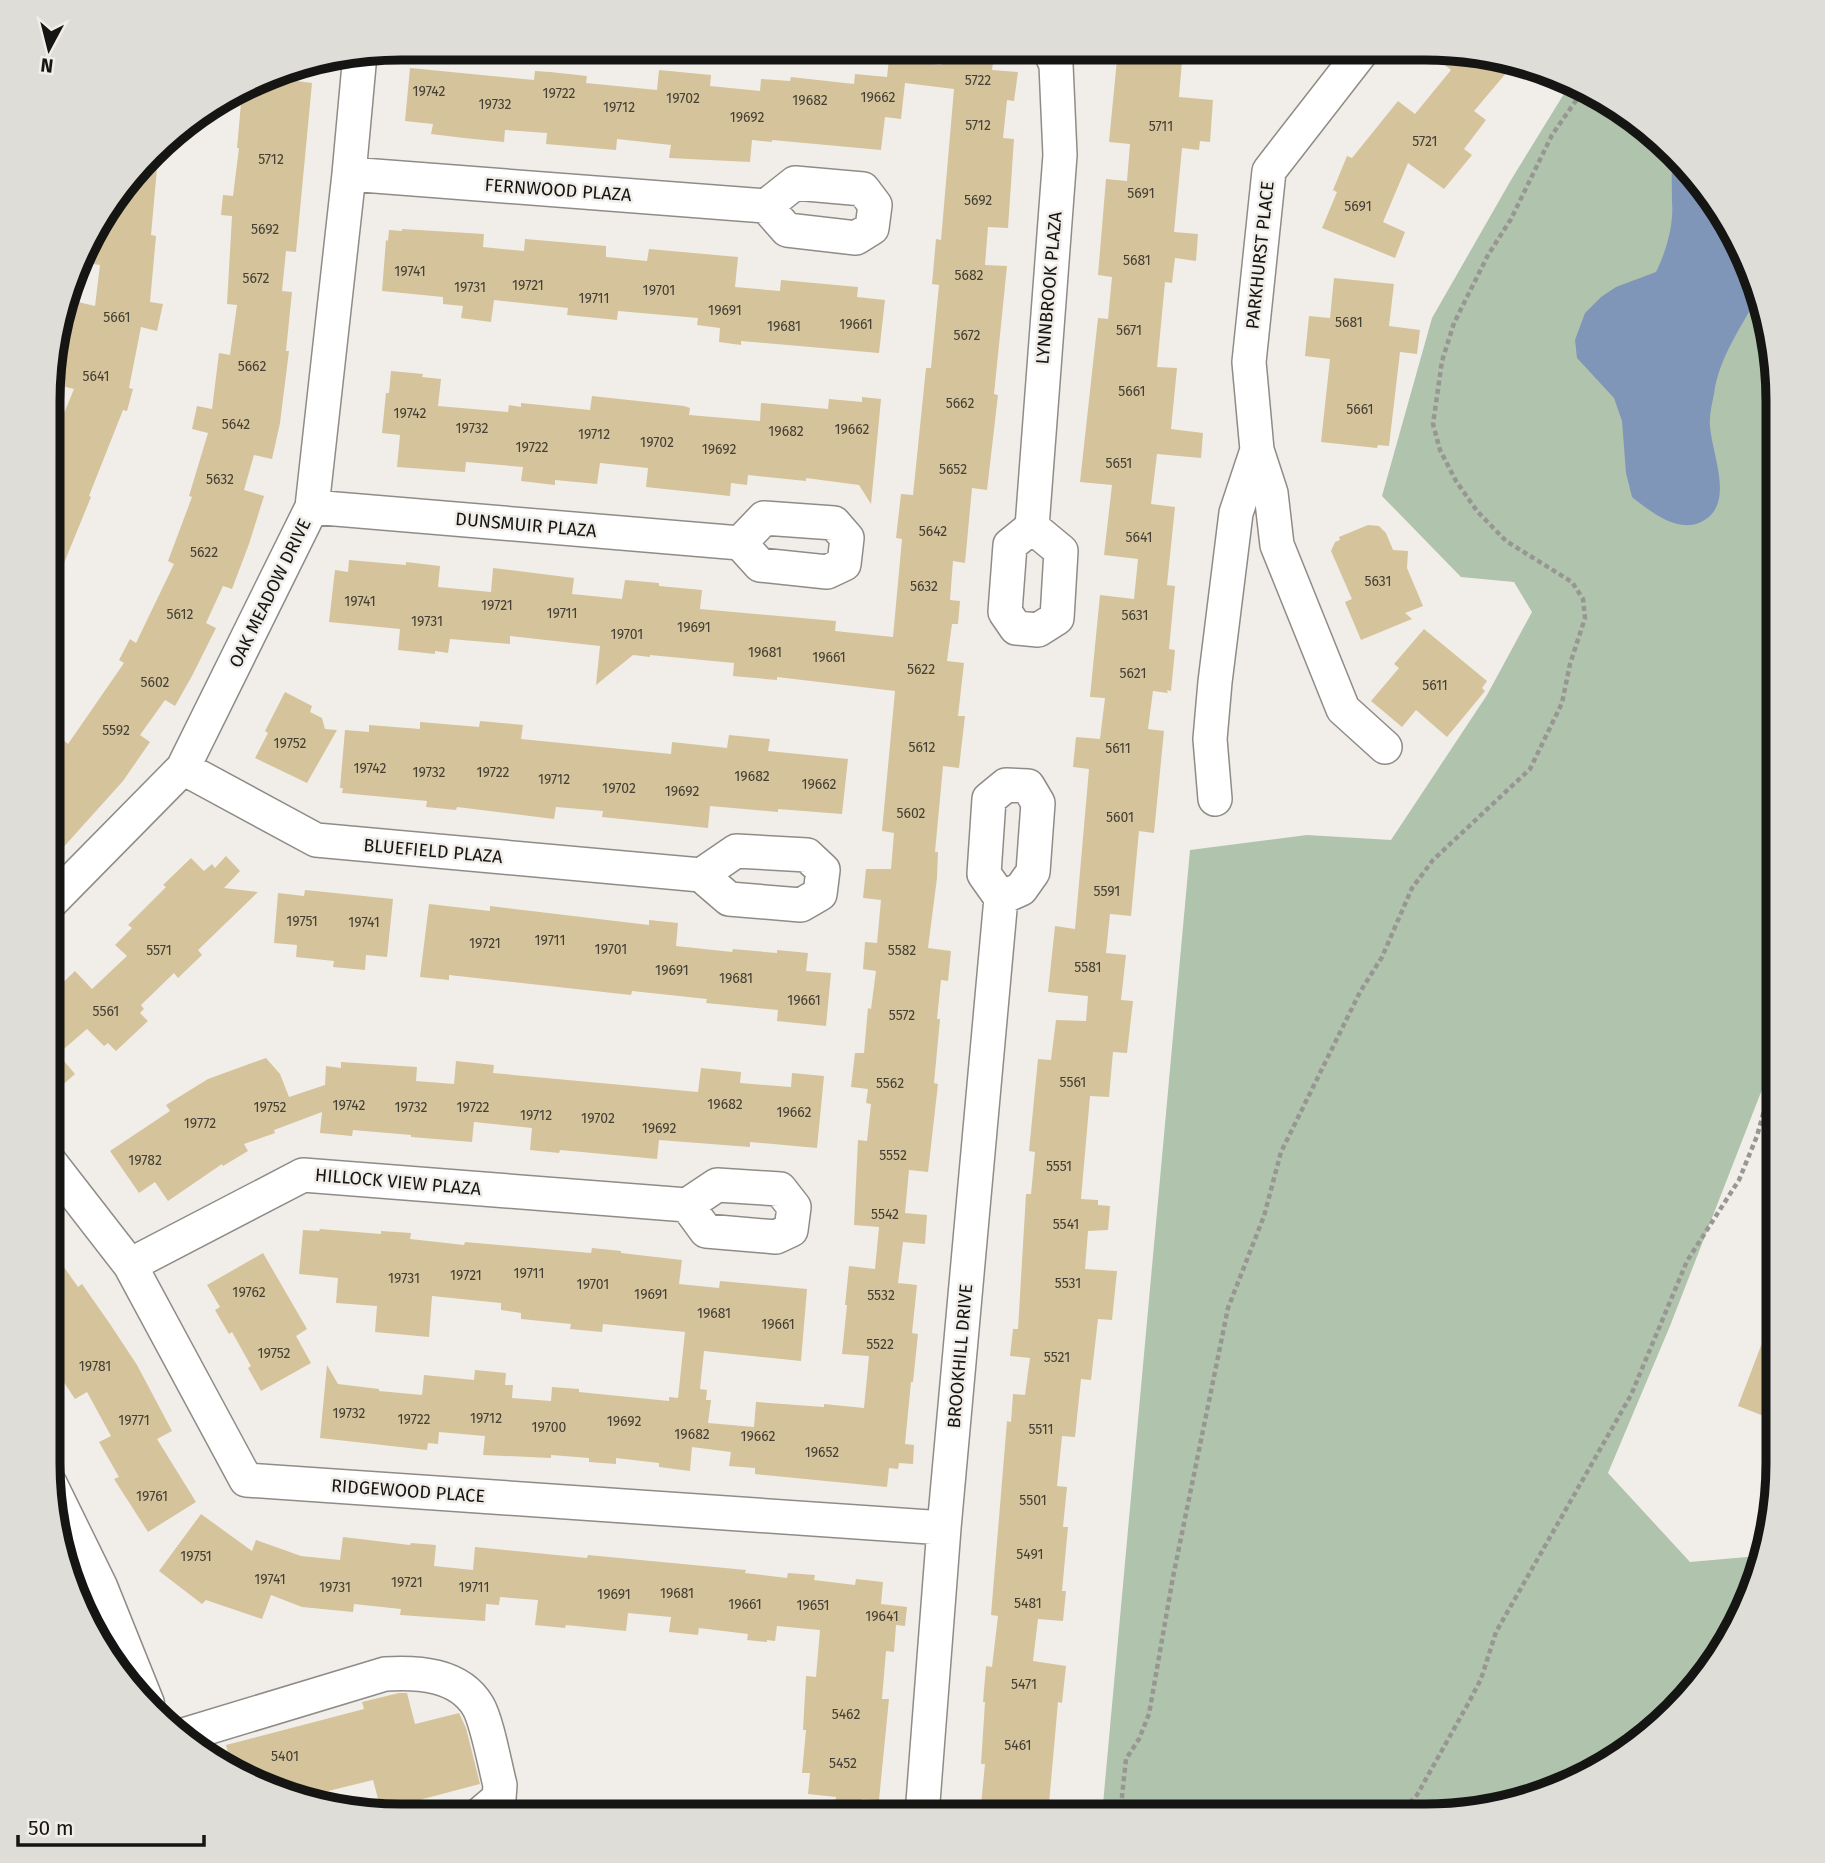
<svg xmlns="http://www.w3.org/2000/svg" width="1825" height="1863" font-family="'Fira Sans',sans-serif">
<style>
.green{fill:#b0c3ac}
.water{fill:#8096b8}
.building{fill:#d5c39b}
.lines{fill:none;stroke-linecap:round;stroke-linejoin:round}
.minor-casing{stroke:#8f8c88;stroke-width:36}
.major-casing{stroke:#8f8c88;stroke-width:41}
.path{stroke:#989693;stroke-width:4.5;stroke-dasharray:5 3.5;stroke-linecap:butt}
.minor{stroke:#fff;stroke-width:33}
.major{stroke:#fff;stroke-width:38}
.labels{text-anchor:middle;stroke-width:5;stroke-linejoin:round;paint-order:stroke}
.number-label{font-size:14px;fill:#454035}
.street-label{font-size:18px;fill:#151513;stroke:#f1eee9}
.rim{fill:none;stroke:#151513;stroke-width:9}
</style>
<rect width="100%" height="100%" fill="#f1eee9"/>
<!-- green -->
<path class="green" d="M1570,84L1601,94L1705,186L1759,287L1777,378V1051L1670,1326L1608,1473L1690,1562L1758,1556L1741,1619L1690,1695L1639,1743L1538,1797L1447,1815H1102L1190,850L1307,835L1391,840L1487,695L1532,612L1514,582L1461,577L1382,496L1432,318L1511,180Z"/>
<!-- water -->
<path class="water" d="M1673,158L1705,186L1760,292C1743,325 1719,356 1714,394C1712,404 1709,416 1710,426C1712,456 1737,507 1699,523C1675,532 1650,511 1632,497L1626,473L1622,421L1614,398L1577,358L1575,340L1585,313L1601,297L1616,287L1656,272C1666,252 1674,225 1672,202C1672,186 1671,173 1673,158Z"/>
<!-- building -->
<path class="building" d="M943,49H995L992,70L1018,72L1014,101L1007,100L1003,138L1014,139L1008,228L988,227L985,265L1007,266L994,394L998,395L987,490L972,488L965,563L953,561L950,600L960,601L958,624H952L947,661L964,663L958,716H965L959,768L943,766L935,852H938L937,878L928,948L951,951L948,981L941,980L937,1019H940L934,1083L938,1084L928,1172L909,1170L905,1213L927,1215L925,1244L903,1242L898,1283L917,1285L912,1333L918,1334L913,1382H911L905,1444L914,1445L913,1464L899,1463L898,1469L889,1468L887,1487L755,1474V1468L729,1466L731,1452L692,1447L690,1471L659,1467V1463L616,1458V1464L589,1462V1458L551,1455V1458L483,1455L485,1436L439,1432L438,1444L428,1443L427,1450L320,1438L327,1365L338,1384L379,1389V1391L422,1395L424,1375L474,1380L475,1370L506,1373L505,1385H513L512,1398L551,1401L552,1387L579,1389V1392L669,1401V1397L678,1398L685,1332L603,1324L602,1332L570,1329L571,1324L521,1319V1313L501,1310V1303L432,1296L429,1337L375,1332L377,1306L336,1303L338,1278L299,1274L303,1230L319,1231L320,1229L381,1234V1231L411,1233L410,1239L464,1245L465,1242L591,1253L592,1248L621,1251V1253L682,1260L679,1284L719,1288L720,1281L807,1289L801,1361L704,1351L700,1389L707,1390L706,1400H711L708,1423L754,1427L756,1402L824,1407V1404L864,1408L869,1356L842,1354L847,1305H845L849,1266L875,1269L879,1227L854,1225L858,1140L867,1141L871,1104L866,1103L868,1089L851,1087L855,1053H864L868,1008L871,1009L876,971L863,969L865,942L877,943L881,900L863,898L866,869H891L894,833L882,831L895,691L777,677V680L733,676L734,663L650,655V657L633,655L596,685L600,646L510,636V644L450,639L448,653L435,651V654L398,650L400,629L329,622L335,570L348,572L349,560L406,565V562L440,566L438,587L491,592L493,568L574,578L572,594L622,599L625,580L659,583V586L702,590L700,609L836,621L835,631L893,637L902,539L896,538L901,494L913,495L926,368H931L939,285L932,284L936,239L941,240L954,89L905,83L901,119L885,117L881,150L772,140V142L752,140L750,162L669,158L671,145L617,139L616,150L546,144L547,133L505,130L504,142L464,138L431,134L433,124L405,121L410,68L534,80L535,71L550,72L587,76L586,83L657,90L659,70L711,75L710,86L760,91L761,79L790,81L791,77L854,84L855,74L887,77L889,59L941,65Z
M1118,49H1183L1179,97L1213,100L1210,142L1200,141L1199,150L1182,148L1174,232L1198,234L1196,261L1175,258L1172,283L1165,282L1157,367L1177,368L1171,429L1203,433L1201,458L1157,454L1151,504L1175,507L1167,585L1175,586L1169,649L1175,650L1171,691L1167,690L1168,693L1153,691L1148,729L1164,731L1154,833L1139,831L1131,916L1110,914L1106,953L1126,955L1121,1000L1133,1001L1127,1053L1113,1052L1109,1097L1090,1096L1081,1199L1098,1200V1205L1110,1206L1108,1230L1088,1231L1085,1269L1117,1271L1112,1320L1098,1319L1091,1380L1081,1379L1075,1437L1062,1436L1057,1486L1067,1487L1063,1527H1068L1062,1591H1066L1063,1621L1038,1619L1033,1661L1066,1666L1062,1703L1058,1702L1048,1815H980L985,1764H981L985,1702H983L986,1666L992,1667L998,1616L991,1615L1007,1421L1011,1422L1013,1394L1025,1395L1030,1358L1010,1356L1013,1329H1018L1026,1194H1031L1035,1152L1029,1151L1038,1059L1051,1060L1056,1020L1086,1021L1088,996L1048,992L1055,926L1075,929L1089,769L1073,767L1076,737L1100,739L1105,698L1090,697L1100,595L1134,599L1138,559L1104,555L1112,485L1080,482L1098,318L1108,319L1112,277L1098,275L1106,179L1127,181L1130,144L1109,142Z
M1448,50H1470L1513,65L1474,111L1486,120L1464,149L1472,155L1444,189L1408,163L1383,222L1405,232L1395,258L1322,228L1337,192L1333,190L1347,156L1352,158L1398,101L1415,114L1451,70L1440,61Z
M287,66H290L289,80L312,83L296,252L286,251L282,291L292,292L286,351H289L280,423L272,459L254,455L244,490L264,496L249,544L232,589L223,586L206,623L216,628L192,676L175,706L165,700L140,735L150,742L123,781L51,861L52,747L60,737L68,744L124,663L119,660L130,639L136,643L174,564L168,561L192,497L189,496L208,433L192,429L197,406L212,409L219,353L230,355L237,305L227,304L232,216L221,215L223,195L233,196L239,148H237L242,92Z
M159,145L151,235L156,236L150,302L163,304L157,331L141,327L129,388L133,389L127,411L123,410L89,496L91,497L53,590V440L74,389L58,385L78,302L95,306L100,265L80,262L95,224Z
M402,229L484,234L483,247L524,251L525,239L606,246V257L647,261L649,249L738,257L735,287L780,291L781,280L858,287L857,297L885,300L879,353L741,341V345L719,342L720,328L697,325L698,318L618,311L617,320L567,315L568,308L494,300L491,322L461,318L463,306L443,304V297L382,291L386,240L388,241L389,230L402,231Z
M1334,278L1394,284L1389,326L1420,330L1417,354L1400,352L1389,446L1378,445L1377,448L1321,442L1330,359L1305,356L1309,316L1330,318Z
M391,371L423,374L422,377L441,379L438,406L508,412L509,405L521,407V403L590,410L592,396L684,406L690,408L689,415L760,421L761,403L828,409L829,399L862,402V397L881,399L871,504L859,485L806,478V481L748,475L747,485L731,483L730,496L646,487L648,468L600,463L597,484L555,480V485L521,481L523,467L466,462L465,472L397,467L400,435L382,433L386,393H389Z
M1368,525L1379,526L1386,533L1393,550L1408,551L1407,568L1423,606L1405,613L1412,619L1361,640L1345,602L1352,599L1331,551L1335,542L1340,540L1339,537Z
M1424,629L1487,681L1482,688L1485,691L1447,737L1416,710L1402,727L1371,701L1399,668L1394,664Z
M285,692L312,706L310,712L322,718L325,729L337,730L307,783L255,758L268,733L265,731Z
M480,721L523,725L521,739L671,754L672,742L727,748L729,735L770,739L768,751L848,759L842,814L778,809V812L710,806L708,828L602,817L603,811L556,807L554,819L457,807L456,810L426,807L427,801L342,793L343,788H340L345,730L369,732V725L420,729V722L479,727Z
M226,856L240,871L224,888L258,892L198,950L202,955L178,978L174,973L141,1005L144,1009L140,1013L148,1021L116,1051L108,1043L104,1046L87,1029L58,1054L75,1074L50,1096L51,994L75,971L92,989L127,956L115,945L132,928L128,925L166,887L163,885L191,858L204,871L212,864L215,868Z
M305,890L393,899L387,957L366,955L365,970L333,967L334,961L296,957L297,945L274,943L278,893L304,896Z
M429,904L490,911V906L649,925V920L678,923L676,946L732,952L733,949L777,953V950L808,953L806,971L831,973L826,1026L777,1021L778,1010L706,1003L707,999L632,991L631,995L449,975V980L420,977Z
M266,1058L280,1074L289,1097L325,1085L326,1066L341,1068V1062L417,1067L416,1081L454,1084L456,1061L494,1065L493,1073L698,1092L701,1068L741,1072L740,1083L791,1087L792,1073L824,1076L817,1148L750,1142V1147L659,1140L657,1159L560,1150L559,1153L530,1150L532,1128L474,1122L472,1142L411,1137V1135L353,1130L352,1136L320,1133L322,1112L274,1130L275,1133L244,1144L248,1151L223,1166L222,1164L168,1201L155,1182L139,1193L110,1151L170,1111L166,1105L208,1079Z
M49,1246L78,1287L82,1284L110,1324L137,1365L172,1431L157,1439L196,1502L148,1532L114,1479L119,1477L99,1442L111,1436L87,1392L75,1399L53,1366L64,1359L49,1337Z
M263,1253L307,1329L296,1336L311,1363L261,1391L248,1368L251,1366L232,1332L229,1334L215,1310L220,1307L207,1285Z
M1775,1309H1777V1421L1738,1406Z
M201,1514L252,1551L256,1540L301,1556L340,1560L343,1537L410,1545L411,1543L436,1545L434,1566L473,1570L475,1547L587,1558L588,1555L651,1561L746,1570L745,1573L787,1578L788,1573L815,1575L814,1580L855,1585L856,1579L883,1582L881,1604L907,1607L905,1626L896,1625L894,1652L886,1651L882,1699H889L879,1800L862,1799L861,1815H834L836,1797L808,1794L810,1773H802L806,1730H803L806,1676L816,1677L820,1630L777,1626L775,1641L767,1640V1642L747,1640L748,1634L699,1628L698,1635L669,1632L671,1617L628,1613L626,1631L566,1625L565,1628L535,1625L538,1600L500,1597L499,1605L486,1604L485,1621L400,1615L401,1609L354,1604L353,1612L302,1607L271,1595L262,1619L206,1600L202,1604L159,1571Z
M399,1693H407L415,1724L459,1713L466,1728L480,1784L381,1810L373,1780L320,1793L322,1800L244,1779L240,1766L232,1768L226,1745L364,1709L362,1702Z"/>
<g class="lines">
<!-- minor casing -->
<g class="minor-casing">
<path id="minor" d="M1363,50L1269,171L1249,362L1257,450L1271,493L1277,545L1343,709L1385,747
M349,174L766,206L787,230L856,238L872,228L875,205L863,189L795,183L766,206
M312,507L740,543L760,565L827,572L844,564L847,538L834,523L764,518L740,543
M1032,527L1061,551L1057,618L1038,630L1016,628L1005,612L1010,545L1032,527L1060,155L1056,65L1049,49
M183,768L316,840L701,875L729,899L801,905L820,894L823,870L807,855L736,851L701,875
M1215,799L1210,739L1215,682L1236,513L1257,450
M51,902L183,768L312,507L349,174L360,54
M50,1162L130,1265L246,1480L944,1528
M130,1265L303,1175L687,1205L706,1231L776,1237L791,1230L794,1207L780,1189L717,1185L687,1205
M180,1736L385,1674C418,1672 459,1674 478,1706C487,1721 495,1766 500,1785L499,1798L479,1815
M922,1815L944,1528L1001,898L984,874L989,799L1006,785L1028,786L1038,803L1033,872L1021,889L1001,898"/>
</g>
<!-- major casing -->
<g class="major-casing">
<path id="major" d="M48,1485L98,1587L145,1704"/>
</g>
<!-- path -->
<path class="path" d="M1120,1815L1126,1759L1139,1739L1149,1714L1173,1577L1228,1308L1264,1216L1281,1152L1360,992L1382,957L1412,888L1433,860L1530,769L1562,703L1570,664L1585,618L1583,599L1572,582L1506,541L1477,511L1456,481L1440,450L1433,424L1442,361L1454,323L1488,255L1511,219L1552,135L1584,89
M1398,1815L1417,1795L1469,1702L1481,1679L1496,1632L1631,1395L1687,1261L1739,1180L1757,1136L1777,1064"/>
<!-- minor -->
<use href="#minor" class="minor"/>
<!-- major -->
<use href="#major" class="major"/>
</g>
<g class="labels">
<!-- number labels -->
<g class="number-label">
<text x="978" y="85">5722</text>
<text x="429" y="96">19742</text>
<text x="559" y="98">19722</text>
<text x="878" y="102">19662</text>
<text x="683" y="103">19702</text>
<text x="810" y="105">19682</text>
<text x="495" y="109">19732</text>
<text x="619" y="112">19712</text>
<text x="747" y="122">19692</text>
<text x="978" y="130">5712</text>
<text x="1161" y="131">5711</text>
<text x="1425" y="146">5721</text>
<text x="271" y="164">5712</text>
<text x="1141" y="198">5691</text>
<text x="978" y="205">5692</text>
<text x="1358" y="211">5691</text>
<text x="265" y="234">5692</text>
<text x="1137" y="265">5681</text>
<text x="410" y="276">19741</text>
<text x="969" y="280">5682</text>
<text x="256" y="283">5672</text>
<text x="528" y="290">19721</text>
<text x="470" y="292">19731</text>
<text x="659" y="295">19701</text>
<text x="594" y="303">19711</text>
<text x="725" y="315">19691</text>
<text x="117" y="322">5661</text>
<text x="1349" y="327">5681</text>
<text x="856" y="329">19661</text>
<text x="784" y="331">19681</text>
<text x="1129" y="335">5671</text>
<text x="967" y="340">5672</text>
<text x="252" y="371">5662</text>
<text x="96" y="381">5641</text>
<text x="1132" y="396">5661</text>
<text x="960" y="408">5662</text>
<text x="1360" y="414">5661</text>
<text x="410" y="418">19742</text>
<text x="236" y="429">5642</text>
<text x="472" y="433">19732</text>
<text x="852" y="434">19662</text>
<text x="786" y="436">19682</text>
<text x="594" y="439">19712</text>
<text x="657" y="447">19702</text>
<text x="532" y="452">19722</text>
<text x="719" y="454">19692</text>
<text x="1119" y="468">5651</text>
<text x="953" y="474">5652</text>
<text x="220" y="484">5632</text>
<text x="933" y="536">5642</text>
<text x="1139" y="542">5641</text>
<text x="204" y="557">5622</text>
<text x="1378" y="586">5631</text>
<text x="924" y="591">5632</text>
<text x="360" y="606">19741</text>
<text x="497" y="610">19721</text>
<text x="562" y="618">19711</text>
<text x="180" y="619">5612</text>
<text x="1135" y="620">5631</text>
<text x="427" y="626">19731</text>
<text x="694" y="632">19691</text>
<text x="627" y="639">19701</text>
<text x="765" y="657">19681</text>
<text x="829" y="662">19661</text>
<text x="921" y="674">5622</text>
<text x="1133" y="678">5621</text>
<text x="155" y="687">5602</text>
<text x="1435" y="690">5611</text>
<text x="116" y="735">5592</text>
<text x="290" y="748">19752</text>
<text x="922" y="752">5612</text>
<text x="1118" y="753">5611</text>
<text x="370" y="773">19742</text>
<text x="429" y="777">19732</text>
<text x="493" y="777">19722</text>
<text x="752" y="781">19682</text>
<text x="554" y="784">19712</text>
<text x="819" y="789">19662</text>
<text x="619" y="793">19702</text>
<text x="682" y="796">19692</text>
<text x="911" y="818">5602</text>
<text x="1120" y="822">5601</text>
<text x="1107" y="896">5591</text>
<text x="302" y="926">19751</text>
<text x="364" y="927">19741</text>
<text x="550" y="945">19711</text>
<text x="485" y="948">19721</text>
<text x="611" y="954">19701</text>
<text x="159" y="955">5571</text>
<text x="902" y="955">5582</text>
<text x="1088" y="972">5581</text>
<text x="672" y="975">19691</text>
<text x="736" y="983">19681</text>
<text x="804" y="1005">19661</text>
<text x="106" y="1016">5561</text>
<text x="902" y="1020">5572</text>
<text x="1073" y="1087">5561</text>
<text x="890" y="1088">5562</text>
<text x="725" y="1109">19682</text>
<text x="349" y="1110">19742</text>
<text x="270" y="1112">19752</text>
<text x="411" y="1112">19732</text>
<text x="473" y="1112">19722</text>
<text x="794" y="1117">19662</text>
<text x="536" y="1120">19712</text>
<text x="598" y="1123">19702</text>
<text x="200" y="1128">19772</text>
<text x="659" y="1133">19692</text>
<text x="893" y="1160">5552</text>
<text x="145" y="1165">19782</text>
<text x="1059" y="1171">5551</text>
<text x="885" y="1219">5542</text>
<text x="1066" y="1229">5541</text>
<text x="529" y="1278">19711</text>
<text x="466" y="1280">19721</text>
<text x="404" y="1283">19731</text>
<text x="1068" y="1288">5531</text>
<text x="593" y="1289">19701</text>
<text x="249" y="1297">19762</text>
<text x="651" y="1299">19691</text>
<text x="881" y="1300">5532</text>
<text x="714" y="1318">19681</text>
<text x="778" y="1329">19661</text>
<text x="880" y="1349">5522</text>
<text x="274" y="1358">19752</text>
<text x="1057" y="1362">5521</text>
<text x="95" y="1371">19781</text>
<text x="349" y="1418">19732</text>
<text x="486" y="1423">19712</text>
<text x="414" y="1424">19722</text>
<text x="134" y="1425">19771</text>
<text x="624" y="1426">19692</text>
<text x="549" y="1432">19700</text>
<text x="1041" y="1434">5511</text>
<text x="692" y="1439">19682</text>
<text x="758" y="1441">19662</text>
<text x="822" y="1457">19652</text>
<text x="152" y="1501">19761</text>
<text x="1033" y="1505">5501</text>
<text x="1030" y="1559">5491</text>
<text x="196" y="1561">19751</text>
<text x="270" y="1584">19741</text>
<text x="407" y="1587">19721</text>
<text x="335" y="1592">19731</text>
<text x="474" y="1592">19711</text>
<text x="677" y="1598">19681</text>
<text x="614" y="1599">19691</text>
<text x="1028" y="1608">5481</text>
<text x="745" y="1609">19661</text>
<text x="813" y="1610">19651</text>
<text x="882" y="1621">19641</text>
<text x="1024" y="1689">5471</text>
<text x="846" y="1719">5462</text>
<text x="1018" y="1750">5461</text>
<text x="285" y="1761">5401</text>
<text x="843" y="1768">5452</text>
</g>
<!-- street labels -->
<g class="street-label">
<text transform="translate(558 190) rotate(4)" y="6">FERNWOOD PLAZA</text>
<text transform="translate(1260 255) rotate(-84)" y="6">PARKHURST PLACE</text>
<text transform="translate(1049 288) rotate(-85)" y="6">LYNNBROOK PLAZA</text>
<text transform="translate(526 525) rotate(5)" y="6">DUNSMUIR PLAZA</text>
<text transform="translate(270 593) rotate(-64)" y="6">OAK MEADOW DRIVE</text>
<text transform="translate(433 851) rotate(5)" y="6">BLUEFIELD PLAZA</text>
<text transform="translate(398 1182) rotate(5)" y="6">HILLOCK VIEW PLAZA</text>
<text transform="translate(960 1356) rotate(-85)" y="6">BROOKHILL DRIVE</text>
<text transform="translate(408 1491) rotate(4)" y="6">RIDGEWOOD PLACE</text>
</g>
</g>
<!-- crop -->
<path d="M0 0H1825V1863H0ZM401 60H1425A341 341 0 0 1 1766 401V1463A341 341 0 0 1 1425 1804H401A341 341 0 0 1 60 1463V401A341 341 0 0 1 401 60Z" fill="#dfddd8" fill-rule="evenodd"/>
<path class="rim" d="M401 60H1425A341 341 0 0 1 1766 401V1463A341 341 0 0 1 1425 1804H401A341 341 0 0 1 60 1463V401A341 341 0 0 1 401 60Z"/>
<!-- north arrow -->
<g transform="translate(49 49) rotate(187)" stroke="#f1eee9" stroke-width="5" paint-order="stroke">
<path d="M0-5L12 26L0 18L-12 26Z" fill="#151513"/>
<text y="-10" font-size="19" font-weight="bold" text-anchor="middle" fill="#151513">N</text>
</g>
<!-- scale -->
<path d="M18 1835v10h186v-10" fill="none" stroke="#151513" stroke-width="3.5"/>
<text x="28" y="1835" font-size="21" fill="#151513" stroke="#f1eee9" stroke-width="5" paint-order="stroke">50 m</text>
</svg>
